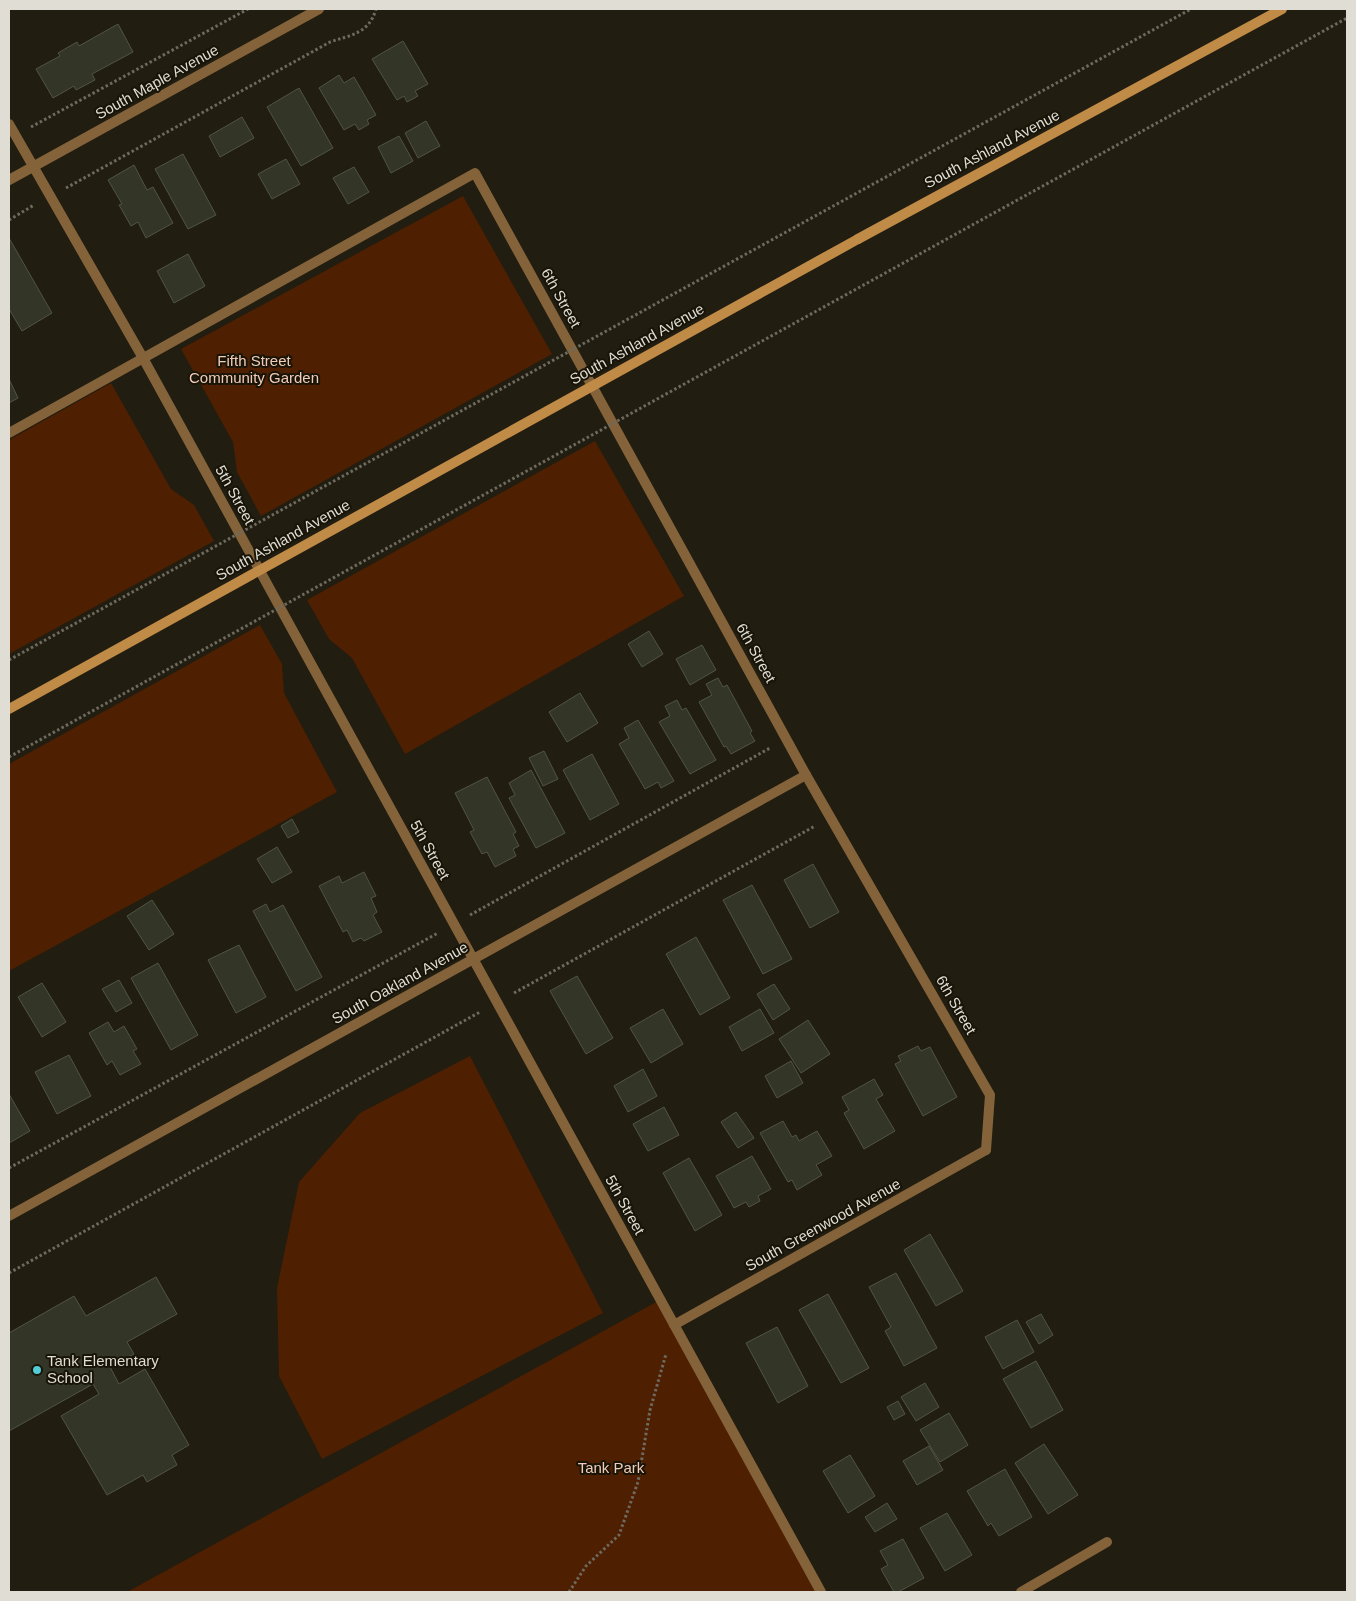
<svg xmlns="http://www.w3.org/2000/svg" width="1356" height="1601" font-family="Helvetica,sans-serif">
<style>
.green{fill:#4f1f01}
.building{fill:#333627;stroke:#515445}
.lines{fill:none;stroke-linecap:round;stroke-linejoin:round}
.path{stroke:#6e6a5f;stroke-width:3;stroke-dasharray:2.5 2.5;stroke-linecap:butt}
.service{stroke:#84633b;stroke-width:10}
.minor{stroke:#84633b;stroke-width:10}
.secondary{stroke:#c08a47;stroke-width:10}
.path-bridge{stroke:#6e6a5f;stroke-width:3;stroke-dasharray:2.5 2.5;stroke-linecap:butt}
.secondary-bridge{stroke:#c08a47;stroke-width:10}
.poi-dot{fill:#52ccd6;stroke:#181407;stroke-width:2}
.labels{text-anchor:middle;stroke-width:4;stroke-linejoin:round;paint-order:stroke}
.street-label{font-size:15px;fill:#dfddd4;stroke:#181407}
.park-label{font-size:15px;fill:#f3ccb9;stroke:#181407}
.poi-label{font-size:15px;fill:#dfddd4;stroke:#181407;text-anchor:start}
</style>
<rect width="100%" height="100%" fill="#211d10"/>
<!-- green -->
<path class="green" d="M463,196L552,354L261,516L237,472L233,442L181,349Z
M111,383L171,489L194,505L214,541L9,654V440Z
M595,441L684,596L405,754L352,658L329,639L307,600Z
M260,625L282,664L284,693L337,792L9,971V764Z
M470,1056L603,1313L322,1459L279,1376L277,1288L299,1182L360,1113Z
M660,1300L821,1592H127Z"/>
<!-- building -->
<path class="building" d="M118,24L133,52L92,74L95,80L76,90L74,86L53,98L36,69L60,56L58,53L77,42L79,46Z
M403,41L428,84L415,91L418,96L407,102L404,96L397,100L372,59Z
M339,75L344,83L354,77L376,115L367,120L369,124L359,130L355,124L344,130L319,88Z
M299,88L333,148L301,166L267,107Z
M242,117L254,138L220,157L209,136Z
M426,121L440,146L418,158L405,133Z
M399,136L413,161L391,173L378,147Z
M183,154L216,215L188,229L155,169Z
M286,159L300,184L272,199L258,174Z
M134,165L147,190L153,187L173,223L146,238L138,222L131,226L119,205L122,204L108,180Z
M354,167L369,192L348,204L333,178Z
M9,238L52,313L22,331L9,309Z
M188,254L205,286L174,303L157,271Z
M9,379L18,398L9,403Z
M649,631L663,654L642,667L628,644Z
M702,645L716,670L690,685L676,659Z
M718,678L723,687L727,685L752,731L750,733L755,741L731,754L726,746L724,747L699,702L712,695L706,684Z
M580,693L598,723L567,742L549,712Z
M677,700L682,710L686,708L716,760L690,774L659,722L670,716L665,706Z
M638,720L674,781L661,788L658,782L645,789L619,744L629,738L624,728Z
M544,751L558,779L543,786L529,758Z
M592,754L619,804L590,820L563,770Z
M531,770L565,833L536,848L509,798L515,795L509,783Z
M487,777L516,832L513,834L519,846L513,849L516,856L495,867L487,852L482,854L470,832L474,830L455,793Z
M292,819L299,832L288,838L281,826Z
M277,847L292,872L272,883L257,859Z
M813,864L839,912L810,928L784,880Z
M364,872L376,896L371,898L377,912L373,915L382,932L364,941L361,938L353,942L347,930L343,932L319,886L339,876L342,883Z
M752,885L792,959L763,974L723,900Z
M152,900L174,934L149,950L127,916Z
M266,904L270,912L283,905L322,977L296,991L253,911Z
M696,937L730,998L700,1015L666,954Z
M239,945L266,997L236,1013L208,960Z
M158,963L198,1035L171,1050L131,978Z
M577,976L613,1038L586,1054L550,991Z
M119,980L132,1003L116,1012L102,989Z
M42,983L66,1022L42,1037L18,997Z
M774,984L790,1009L773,1020L757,994Z
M663,1009L683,1044L651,1063L630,1028Z
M760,1009L774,1033L742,1051L729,1027Z
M808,1020L830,1054L801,1073L779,1039Z
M108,1022L114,1032L124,1026L137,1049L133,1051L141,1064L120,1075L112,1061L107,1065L89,1033Z
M918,1046L921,1051L930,1047L957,1097L923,1116L895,1064L901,1061L898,1056Z
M69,1055L91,1096L57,1114L35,1072Z
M791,1061L803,1083L777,1098L765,1076Z
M643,1069L657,1096L628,1112L614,1086Z
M874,1079L883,1095L876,1099L895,1131L864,1149L844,1113L849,1110L842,1097Z
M9,1094L30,1131L9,1143Z
M664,1107L679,1135L648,1151L633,1124Z
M736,1112L754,1138L738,1148L721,1122Z
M783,1121L792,1137L796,1135L799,1141L817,1131L832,1156L816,1165L822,1175L797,1190L792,1180L788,1182L760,1133Z
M752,1156L771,1189L758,1196L760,1201L749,1207L746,1202L734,1208L716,1176Z
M689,1158L722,1215L695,1231L663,1173Z
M930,1234L963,1291L936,1306L904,1250Z
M896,1273L937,1348L904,1366L885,1331L891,1327L869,1287Z
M156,1277L177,1314L127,1342L134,1354L110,1367L119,1384L145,1369L189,1445L172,1455L177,1465L147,1482L143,1475L107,1495L61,1416L99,1394L93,1384L9,1431V1333L74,1296L86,1316Z
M828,1294L869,1368L841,1383L799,1310Z
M1041,1314L1053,1335L1039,1344L1026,1322Z
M1017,1320L1034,1352L1003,1369L985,1337Z
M777,1327L808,1386L778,1403L746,1343Z
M1036,1361L1063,1410L1031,1428L1003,1379Z
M925,1383L939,1407L916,1421L901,1397Z
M898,1401L905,1414L894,1420L887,1407Z
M949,1413L968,1445L940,1462L920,1430Z
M1044,1444L1078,1495L1048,1514L1015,1463Z
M929,1446L943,1470L917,1485L903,1461Z
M850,1455L875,1496L848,1513L823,1471Z
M1005,1469L1032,1517L999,1536L991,1523L988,1526L967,1491Z
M887,1503L897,1519L875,1532L865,1517Z
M947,1513L972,1555L945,1571L920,1528Z
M903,1539L924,1578L898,1592H894L881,1569L888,1565L880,1551Z"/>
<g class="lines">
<!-- path -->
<path class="path" d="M31,127L248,9
M66,188L330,42C350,35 369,34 376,9
M9,220L34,205
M470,915L770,748
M514,993L815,826
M9,1168L438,933
M9,1273L480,1012
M569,1592L586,1566L619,1535L638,1482L650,1410L666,1354"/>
<!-- service -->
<path class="service" d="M9,433L475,173L806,775L990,1095L986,1150"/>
<!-- minor -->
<path class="minor" d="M9,124L143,358L821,1592
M9,180L319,9
M9,1216L806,775
M674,1325L986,1150
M1021,1592L1107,1542"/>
<!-- secondary -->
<path class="secondary" d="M858,239L1282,9"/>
<!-- path-bridge -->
<path class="path-bridge" d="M9,660L1191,9
M9,757L1347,18"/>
<!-- secondary-bridge -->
<path class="secondary-bridge" d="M9,709L858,239"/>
</g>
<!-- markers -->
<circle class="poi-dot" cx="37" cy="1370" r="5"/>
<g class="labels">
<!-- street labels -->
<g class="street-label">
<text transform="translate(157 82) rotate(-29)" y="5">South Maple Avenue</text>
<text transform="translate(992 149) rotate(-28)" y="5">South Ashland Avenue</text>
<text transform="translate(561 298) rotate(61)" y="5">6th Street</text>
<text transform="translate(637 344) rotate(-29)" y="5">South Ashland Avenue</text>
<text transform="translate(235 495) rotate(61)" y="5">5th Street</text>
<text transform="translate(283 540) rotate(-29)" y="5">South Ashland Avenue</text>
<text transform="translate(756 653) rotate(61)" y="5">6th Street</text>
<text transform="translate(430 850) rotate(61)" y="5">5th Street</text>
<text transform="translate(400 983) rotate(-29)" y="5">South Oakland Avenue</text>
<text transform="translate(956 1005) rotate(60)" y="5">6th Street</text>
<text transform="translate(625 1205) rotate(61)" y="5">5th Street</text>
<text transform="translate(823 1225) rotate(-29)" y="5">South Greenwood Avenue</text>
</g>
<!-- park labels -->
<g class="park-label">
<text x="254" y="366">Fifth Street<tspan x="254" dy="17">Community Garden</tspan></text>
<text x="611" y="1473">Tank Park</text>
</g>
<!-- poi labels -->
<g class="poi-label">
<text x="47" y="1366">Tank Elementary<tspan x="47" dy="17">School</tspan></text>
</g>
</g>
<!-- border -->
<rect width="1356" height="1601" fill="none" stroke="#dfddd4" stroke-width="20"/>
</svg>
